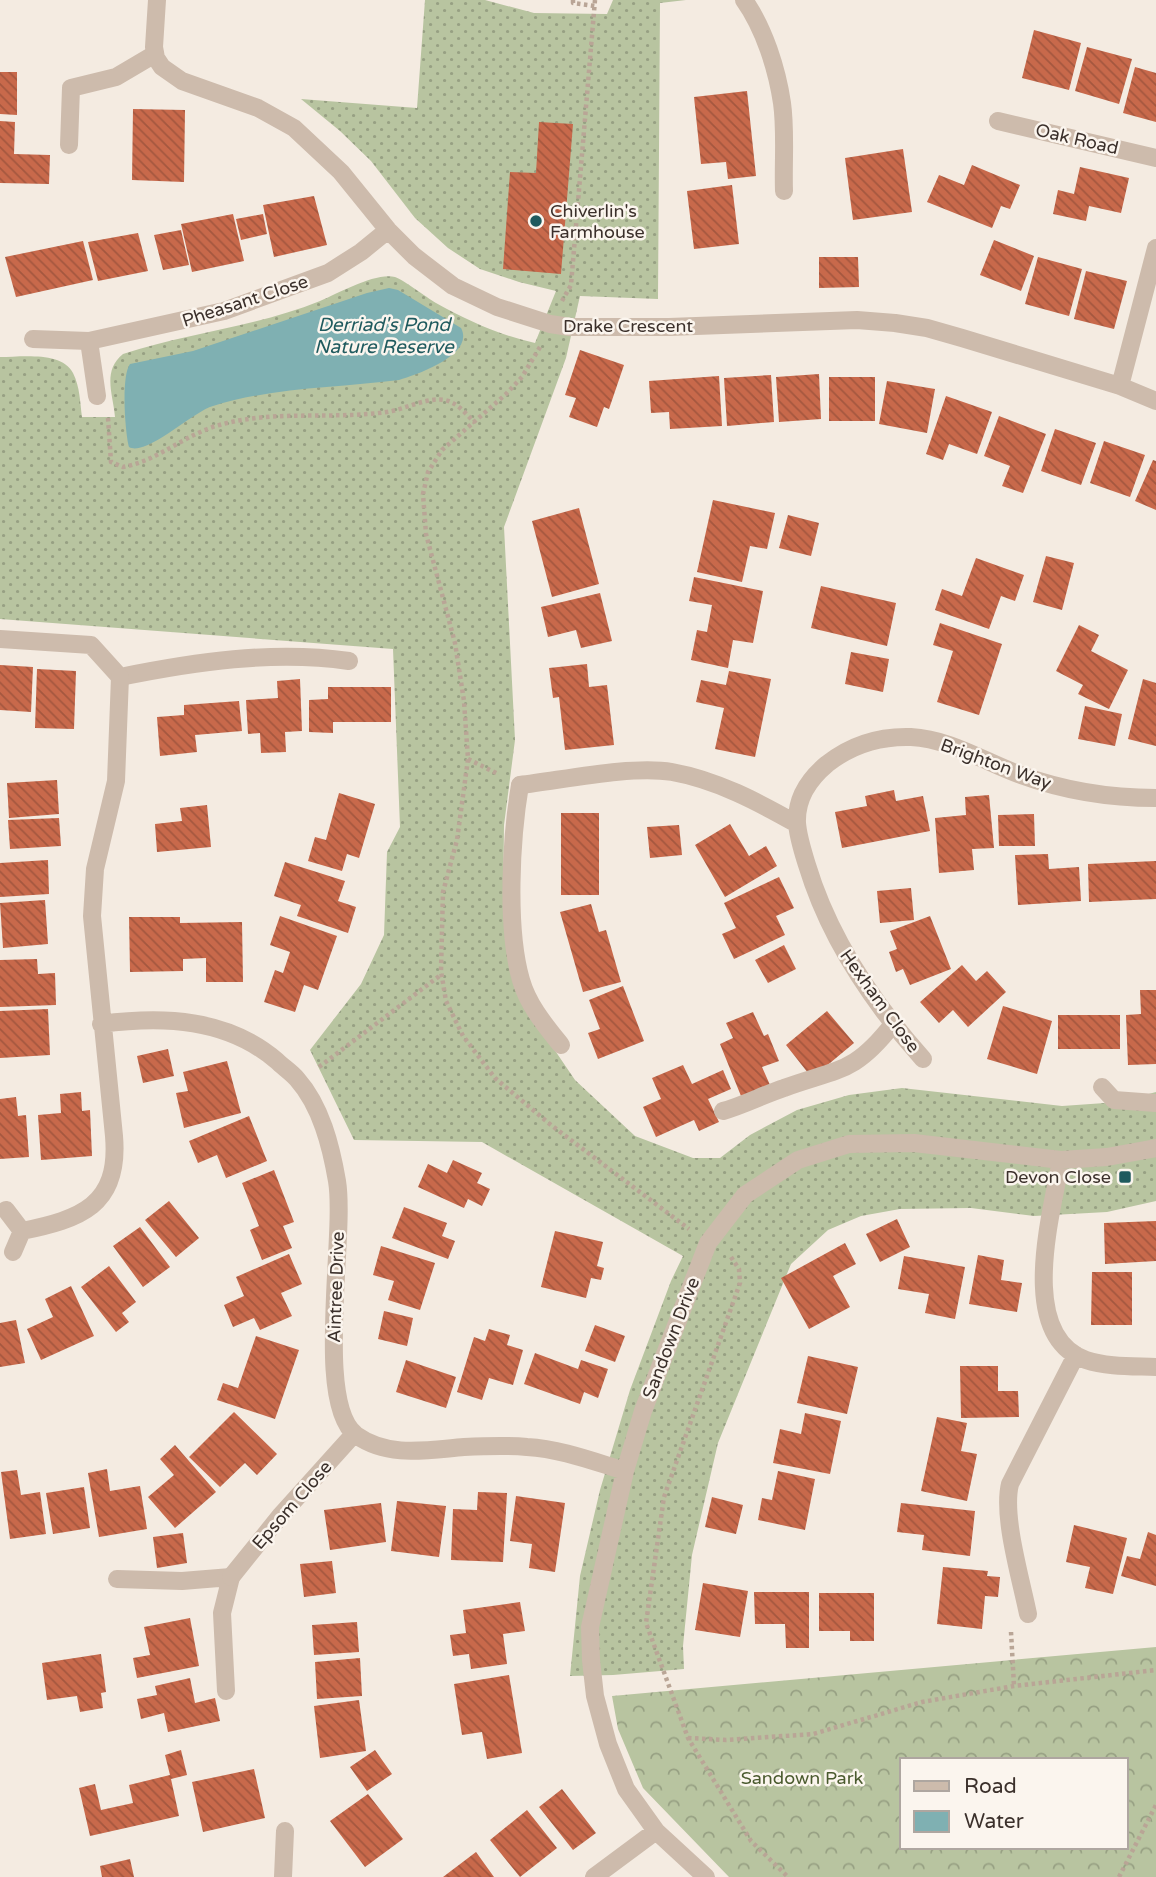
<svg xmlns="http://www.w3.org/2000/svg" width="1156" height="1877" font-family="'Varela Round',sans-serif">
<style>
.grass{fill:url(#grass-dots)}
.forest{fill:url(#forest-crowns);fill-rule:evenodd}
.water{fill:#7fb0b2}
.building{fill:url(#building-back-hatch)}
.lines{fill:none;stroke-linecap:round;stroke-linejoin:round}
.path{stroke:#b9a596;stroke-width:4.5;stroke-dasharray:3.5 3.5;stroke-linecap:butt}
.lane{stroke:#cdbbac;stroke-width:18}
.street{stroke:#cdbbac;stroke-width:18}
.poi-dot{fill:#1f5a5e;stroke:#fbf5ee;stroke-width:2.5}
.labels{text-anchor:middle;stroke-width:5;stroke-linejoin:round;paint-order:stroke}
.street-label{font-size:18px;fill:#3b302b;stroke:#fbf5ee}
.poi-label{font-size:18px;fill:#3b302b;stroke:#fbf5ee;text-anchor:start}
.park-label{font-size:18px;fill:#4a5a2e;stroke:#fbf5ee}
.water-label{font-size:19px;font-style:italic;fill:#1f5a5e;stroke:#fbf5ee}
</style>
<defs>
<pattern id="grass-dots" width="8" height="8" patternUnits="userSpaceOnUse" patternTransform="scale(1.75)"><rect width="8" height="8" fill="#b8c4a0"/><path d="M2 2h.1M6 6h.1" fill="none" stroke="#97a083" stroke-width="1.8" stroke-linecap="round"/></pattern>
<pattern id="forest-crowns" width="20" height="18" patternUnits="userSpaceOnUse" patternTransform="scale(1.75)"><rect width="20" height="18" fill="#b8c4a0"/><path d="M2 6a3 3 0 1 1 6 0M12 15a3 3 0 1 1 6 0" fill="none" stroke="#97a083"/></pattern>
<pattern id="building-back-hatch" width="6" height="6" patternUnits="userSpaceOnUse" patternTransform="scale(1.75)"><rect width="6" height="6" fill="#c8694b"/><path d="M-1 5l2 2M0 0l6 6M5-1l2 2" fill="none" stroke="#a4573f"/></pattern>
</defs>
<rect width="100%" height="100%" fill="#f4ebe1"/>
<!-- grass -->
<path class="grass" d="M425,0H485L534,13L607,14L613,0H686L660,3L658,299L580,296L566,358L504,527L515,740L504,825L503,905L537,1024L575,1080L635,1136L693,1158H720L750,1135L797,1110L849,1095L902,1088L1062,1106L1119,1102L1156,1092V1201L1107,1212L1034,1216L971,1208L900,1209L861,1216L828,1230L791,1264L718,1443L692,1555L683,1646L684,1669L613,1675L570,1676L580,1576L600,1490L630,1390L671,1281L683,1256L482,1142L354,1140L310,1050L361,984L384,935L387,852L400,827L393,649L0,619V357C21,357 62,351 73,373C80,387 80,402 82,417H115C113,394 102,371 123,354C187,333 256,327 320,301C339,293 376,272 395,277C404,280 426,297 436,303C468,321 500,335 535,343L556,291L519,282L480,269L448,248L415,218L371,161L340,131L301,99L417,108Z"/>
<!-- forest -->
<path class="forest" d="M1156,1647V1877H729L643,1788L618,1729L612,1696ZM902,1760H1126V1847H902Z"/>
<!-- water -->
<path class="water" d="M389,288L398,290L461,328C475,354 419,374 399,380C337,388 273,387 213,406C192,412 146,457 129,447C125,432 121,376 130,364L193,351L367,293Z"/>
<!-- building -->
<path class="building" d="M1034,30L1081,43L1069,90L1022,78Z
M1087,47L1132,59L1119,104L1075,91Z
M1135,67L1156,73V122L1123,113Z
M0,72H17V115L0,114Z
M747,91L756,176L728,179L726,162L701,164L694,97Z
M133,109L185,110L184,182L132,180Z
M0,121L15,122L14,154L50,155L49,184L0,183Z
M539,122L573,124L561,274L503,269L510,172L536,173Z
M903,149L912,212L853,220L845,158Z
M972,165L1020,185L1010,209L1001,206L992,228L927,202L939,175L964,185Z
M1080,167L1129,178L1121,213L1089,206L1086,221L1053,214L1058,190L1074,194Z
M732,185L739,244L694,249L687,191Z
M314,196L327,245L274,257L263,205Z
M233,214L244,261L192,272L181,224Z
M263,214L267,234L241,240L236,219Z
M181,230L189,265L163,270L154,235Z
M138,233L148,271L98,281L88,242Z
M994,240L1034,256L1021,291L980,275Z
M83,241L93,280L16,297L5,257Z
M819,257H858L859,287L819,288Z
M1038,257L1082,269L1069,316L1025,304Z
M1086,271L1127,281L1114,329L1074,319Z
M580,350L624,365L609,409L604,407L597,427L569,417L576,398L565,395Z
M819,374L821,419L779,422L776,377Z
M771,375L774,422L727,426L724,378Z
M719,376L722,426L670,429L669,412L651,413L649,381Z
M829,377H875V421H829Z
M887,381L935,389L927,433L879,424Z
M946,396L992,412L977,454L949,444L943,460L926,454Z
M999,416L1046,434L1023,493L1002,486L1010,466L984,456Z
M1055,429L1096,443L1081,485L1041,471Z
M1104,441L1145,455L1130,497L1090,483Z
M1153,460L1156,461V510L1135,501Z
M713,500L775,513L767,549L750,546L742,582L697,572Z
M579,508L599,584L552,597L532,521Z
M788,515L819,523L811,556L779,548Z
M1046,556L1074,563L1062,610L1033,602Z
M976,558L1024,575L1015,601L1001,596L989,629L935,610L942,589L962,596Z
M694,577L763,591L753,643L733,640L728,668L691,660L697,630L707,632L712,605L689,601Z
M821,586L896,603L887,646L811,628Z
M600,593L612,641L581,648L576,630L548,637L541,607Z
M940,623L1002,644L979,715L937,702L953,651L933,645Z
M1079,625L1099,635L1091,651L1128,670L1109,709L1078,694L1083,685L1056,671Z
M851,652L889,659L883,692L845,684Z
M587,664L589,687L607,685L614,745L565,750L559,697L553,698L549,668Z
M0,665L33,667L31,712L0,710Z
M37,669L76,671L74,729L35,728Z
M729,671L771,679L755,757L715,749L724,708L696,702L701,680L726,685Z
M300,679L302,731L285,732L286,752L261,753L260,733L248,734L246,700L278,698L277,681Z
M1143,679L1156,683V746L1128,739Z
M328,687H391V722H333V733L309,732V700L328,699Z
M239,701L242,731L195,735L197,752L160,756L157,717L184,715V705Z
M1085,706L1122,714L1115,746L1078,739Z
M57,780L59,814L9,818L7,783Z
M894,790L896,801L923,796L930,831L842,848L835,812L867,806L865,796Z
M339,793L375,804L359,858L347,854L342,871L308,861L315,837L326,840Z
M989,795L994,848L972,849L974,870L939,873L935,818L966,815L965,797Z
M207,805L211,847L157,852L155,824L182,821L180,808Z
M561,813H599V895H561Z
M1034,814L1035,846H999L998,815Z
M59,818L61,846L10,849L8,820Z
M730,824L749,856L766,846L777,866L725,897L695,845Z
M679,825L682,855L650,858L647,827Z
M1048,854L1049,869L1079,867L1081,901L1018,905L1015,855Z
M48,860L49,894L0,897V863Z
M1156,861V899L1089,902L1088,864Z
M285,862L345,881L338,901L356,907L348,933L297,916L301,905L274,896Z
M779,877L794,908L776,916L785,935L734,959L722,934L736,928L724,903Z
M911,888L914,920L880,923L877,891Z
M45,900L48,944L3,948L0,903Z
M591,904L599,932L606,930L621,982L583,992L560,912Z
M280,916L337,936L318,990L304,985L295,1012L264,1002L275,970L283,973L290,952L270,945Z
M930,916L951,969L910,985L903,969L896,972L889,952L897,949L890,931Z
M129,917H180V923L242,922L243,982H206V958L183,959V971L130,972Z
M784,945L796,969L768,983L755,960Z
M37,959L38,974L55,973L56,1005L0,1007V960Z
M962,965L976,981L987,971L1006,992L968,1027L953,1010L939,1023L920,1002Z
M623,986L644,1041L598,1059L588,1033L600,1029L589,1000Z
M1140,990H1156V1064L1128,1065L1126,1015L1141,1014Z
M1003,1006L1052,1021L1037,1074L987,1059Z
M48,1009L50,1055L0,1058V1011Z
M827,1011L854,1043L812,1078L786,1045Z
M753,1012L764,1036L768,1034L779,1061L762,1067L770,1085L741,1096L720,1044L733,1038L726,1023Z
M1058,1015H1120V1049H1058Z
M168,1049L174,1076L143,1083L137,1056Z
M227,1061L241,1113L184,1128L176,1093L188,1091L183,1072Z
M683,1065L692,1084L723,1070L731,1089L708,1099L719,1122L699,1131L694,1120L656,1137L643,1107L661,1099L652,1078Z
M81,1092L82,1111L90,1110L92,1156L41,1160L38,1115L61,1113L60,1094Z
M16,1097L18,1116L26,1115L29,1157L0,1159V1099Z
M249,1116L267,1161L226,1178L217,1155L198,1163L189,1141Z
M453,1160L482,1173L477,1183L490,1189L482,1206L468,1199L464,1208L418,1187L428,1164L447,1173Z
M274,1170L294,1222L283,1226L292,1248L262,1260L250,1230L259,1226L242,1183Z
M169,1201L199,1238L176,1257L145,1220Z
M404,1207L447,1223L442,1236L455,1241L448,1259L392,1238Z
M897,1219L910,1247L880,1262L866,1234Z
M1156,1221V1261L1105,1264L1104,1223Z
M140,1227L170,1267L143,1287L113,1246Z
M555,1231L603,1242L597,1266L604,1268L601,1280L591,1278L586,1298L541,1287Z
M845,1243L856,1264L833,1276L850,1307L809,1329L781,1278Z
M381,1246L435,1263L420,1310L388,1300L394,1281L373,1275Z
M289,1254L302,1284L281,1293L292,1316L260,1330L254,1318L233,1327L224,1305L244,1296L236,1277Z
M978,1255L1004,1260L1001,1280L1022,1283L1017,1312L969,1304Z
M904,1256L965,1267L955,1319L925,1313L929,1294L898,1289Z
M109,1266L136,1302L122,1313L129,1322L116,1332L81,1287Z
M1092,1272H1132V1325H1091Z
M71,1286L94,1336L41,1360L27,1329L53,1317L45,1299Z
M384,1311L413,1318L407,1346L378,1339Z
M16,1320L25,1363L0,1367V1323Z
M595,1325L625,1336L615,1362L585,1351Z
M489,1329L510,1335L507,1345L523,1350L513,1385L489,1378L482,1400L457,1392L474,1337L485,1341Z
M256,1336L299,1350L275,1419L217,1400L223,1383L238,1388Z
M535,1353L578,1369L581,1360L608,1369L598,1398L584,1392L580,1404L524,1384Z
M808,1356L858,1367L847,1414L797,1403Z
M406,1360L456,1377L446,1408L396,1392Z
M960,1366H998V1391H1018L1019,1417L961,1418Z
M234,1412L277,1454L257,1475L245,1463L220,1487L189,1457Z
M805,1413L841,1421L830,1474L773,1463L780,1429L801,1434Z
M937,1417L967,1423L961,1451L977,1454L967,1501L921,1491Z
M175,1445L216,1492L175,1528L148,1497L174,1475L160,1459Z
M107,1469L110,1491L140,1486L147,1529L99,1537L88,1473Z
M17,1470L21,1495L40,1492L46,1534L10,1539L1,1472Z
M778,1471L815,1479L805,1530L758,1520L762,1498L772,1500Z
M84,1487L90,1528L53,1534L46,1493Z
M478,1492L507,1493L503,1562L451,1560L453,1509L477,1510Z
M516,1496L565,1503L555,1572L529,1568L532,1544L510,1541Z
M712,1497L743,1505L736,1534L705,1527Z
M397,1501L446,1506L439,1557L391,1551Z
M381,1503L386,1542L330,1550L324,1510Z
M901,1503L975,1511L970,1556L922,1550L924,1535L897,1532Z
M1074,1525L1127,1538L1113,1594L1085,1588L1090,1567L1066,1562Z
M1148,1532L1156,1535V1586L1121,1576L1127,1556L1140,1559Z
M183,1533L187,1563L157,1568L153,1537Z
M332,1561L336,1593L304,1597L300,1564Z
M943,1567L988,1571L987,1576L1000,1577L998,1597L985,1596L982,1629L937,1624Z
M703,1583L748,1591L740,1637L695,1630Z
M754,1592H809V1648H786L785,1624H755Z
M819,1593H874V1641H850V1631H819Z
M520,1602L525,1631L503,1634L507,1664L471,1669L469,1654L453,1656L450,1635L466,1633L463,1610Z
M190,1618L199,1666L137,1678L133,1658L150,1655L144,1627Z
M357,1622L359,1652L314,1655L312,1625Z
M101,1654L106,1692L101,1693L103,1708L80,1712L77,1696L47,1700L42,1663Z
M360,1658L362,1696L317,1699L315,1662Z
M509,1675L522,1753L487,1759L482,1732L462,1735L454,1684Z
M190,1678L195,1703L215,1698L220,1721L168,1732L164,1713L141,1719L137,1699L157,1695L155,1686Z
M359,1700L366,1751L320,1758L314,1706Z
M181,1750L187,1775L171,1779L179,1816L90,1836L79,1788L95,1784L101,1810L133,1803L129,1785L170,1775L165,1755Z
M375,1750L392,1774L367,1791L350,1767Z
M254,1769L265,1818L203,1832L192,1782Z
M562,1789L596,1833L573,1850L539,1807Z
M368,1794L403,1839L365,1867L330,1821Z
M527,1810L557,1848L520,1877L490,1840Z
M476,1852L494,1877H443Z
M130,1859L134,1877H102L100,1866Z"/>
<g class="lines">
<!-- path -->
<path class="path" d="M573,0V3L595,6
M562,301L571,285L595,0
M540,347L522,377L506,394L442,450L428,472L423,494L426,534L455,643L464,701L468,759L457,840L443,892L441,971L446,1001L463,1036L495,1078L551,1125L689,1229
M108,418L111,462L123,467C157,461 183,436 216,426C271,409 331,420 387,412C406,409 426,397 445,400C458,403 466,414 475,423
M468,759L498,774
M319,1067L442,974
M731,1257L739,1269L740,1283L664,1497L646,1623L688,1738L751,1841L788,1877
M1011,1632L1014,1686
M688,1738L726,1740L813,1734L922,1702L1014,1686L1156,1670
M1119,1877L1156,1805"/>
<!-- lane -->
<path class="lane" d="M744,0C764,28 777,69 782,103C786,131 783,162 784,191
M69,145L71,88L116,77L155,54
M0,639L91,645L120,677C194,662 273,650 349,661
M520,785C511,838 506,928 521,980C528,1005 545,1025 561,1045
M1102,1087L1114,1100L1156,1103
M723,1111C744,1105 763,1095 784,1088C839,1068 854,1074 893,1024
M117,1579L182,1581L231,1577L222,1613L226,1691"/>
<!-- street -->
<path class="street" d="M157,0L154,47L156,58L162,67L182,81L258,108L294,128L341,172L388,230L414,256L453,286L497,307L550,324L570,327H669L857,320L895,323L927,328L962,338L1120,386L1156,401
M998,121L1156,158
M33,339L89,341L224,311L328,273L361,252L388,230
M89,341L97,396
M1120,386L1156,248
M520,785C563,780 632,765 672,772C717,780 758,802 797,824
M101,1024C163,1016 227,1018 277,1061C283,1067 291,1072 297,1079C321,1106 331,1146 337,1181C346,1236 314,1403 356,1435C388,1458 427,1450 464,1447C485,1446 506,1445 527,1447C561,1449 592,1461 625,1471
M923,1059C872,1002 829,938 807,865C803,852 798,837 797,823C796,799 809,779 827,764C851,745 880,736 911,737C950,739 985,762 1021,775C1065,791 1109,798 1156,798
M1061,1160C1052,1213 1016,1335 1086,1360C1107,1367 1134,1366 1156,1367
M6,1210L22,1231C80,1219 120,1206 114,1136L92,916L95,869L116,781L120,677
M13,1252L22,1231
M231,1577L281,1515L354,1434
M1028,1614C1021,1579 1002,1516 1010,1484L1076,1355
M283,1877L285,1831
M594,1877L656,1831
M706,1877L656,1831L626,1789L608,1744L595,1696L591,1660L590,1627L625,1471L643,1411L708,1243L745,1195L798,1160L849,1144L914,1143L1061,1160L1107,1157L1156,1148"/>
</g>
<!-- markers -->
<g class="poi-dot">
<circle cx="536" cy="221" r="7"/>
<rect x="1118" y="1170" width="14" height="14" rx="3.5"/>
</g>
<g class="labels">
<!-- street labels -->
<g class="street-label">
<text transform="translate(1077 139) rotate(13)" y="6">Oak Road</text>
<text transform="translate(245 301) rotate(-18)" y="6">Pheasant Close</text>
<text x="628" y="332">Drake Crescent</text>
<text transform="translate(996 764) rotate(20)" y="6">Brighton Way</text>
<text transform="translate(880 1001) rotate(54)" y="6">Hexham Close</text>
<text transform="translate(336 1287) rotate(-88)" y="6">Aintree Drive</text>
<text transform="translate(671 1338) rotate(-69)" y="6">Sandown Drive</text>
<text transform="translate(292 1505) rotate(-49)" y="6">Epsom Close</text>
</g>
<!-- poi labels -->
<g class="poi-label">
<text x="550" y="217">Chiverlin's<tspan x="550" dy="21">Farmhouse</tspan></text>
<text x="1111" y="1183" text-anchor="end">Devon Close</text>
</g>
<!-- park labels -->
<g class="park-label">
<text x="802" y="1784">Sandown Park</text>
</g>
<!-- water labels -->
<g class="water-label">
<text x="384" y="331">Derriad's Pond<tspan x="384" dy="22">Nature Reserve</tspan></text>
</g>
</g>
<!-- legend -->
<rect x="900" y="1758" width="228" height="91" fill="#fbf5ee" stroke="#aea6a0" stroke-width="2"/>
<rect x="914" y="1781" width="35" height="10" fill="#cdbbac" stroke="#aea6a0" stroke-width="2"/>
<text x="964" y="1793" font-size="21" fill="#3b302b">Road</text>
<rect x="914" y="1811" width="35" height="21" fill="#7fb0b2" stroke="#aea6a0" stroke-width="2"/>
<text x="964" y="1828" font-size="21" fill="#3b302b">Water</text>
</svg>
